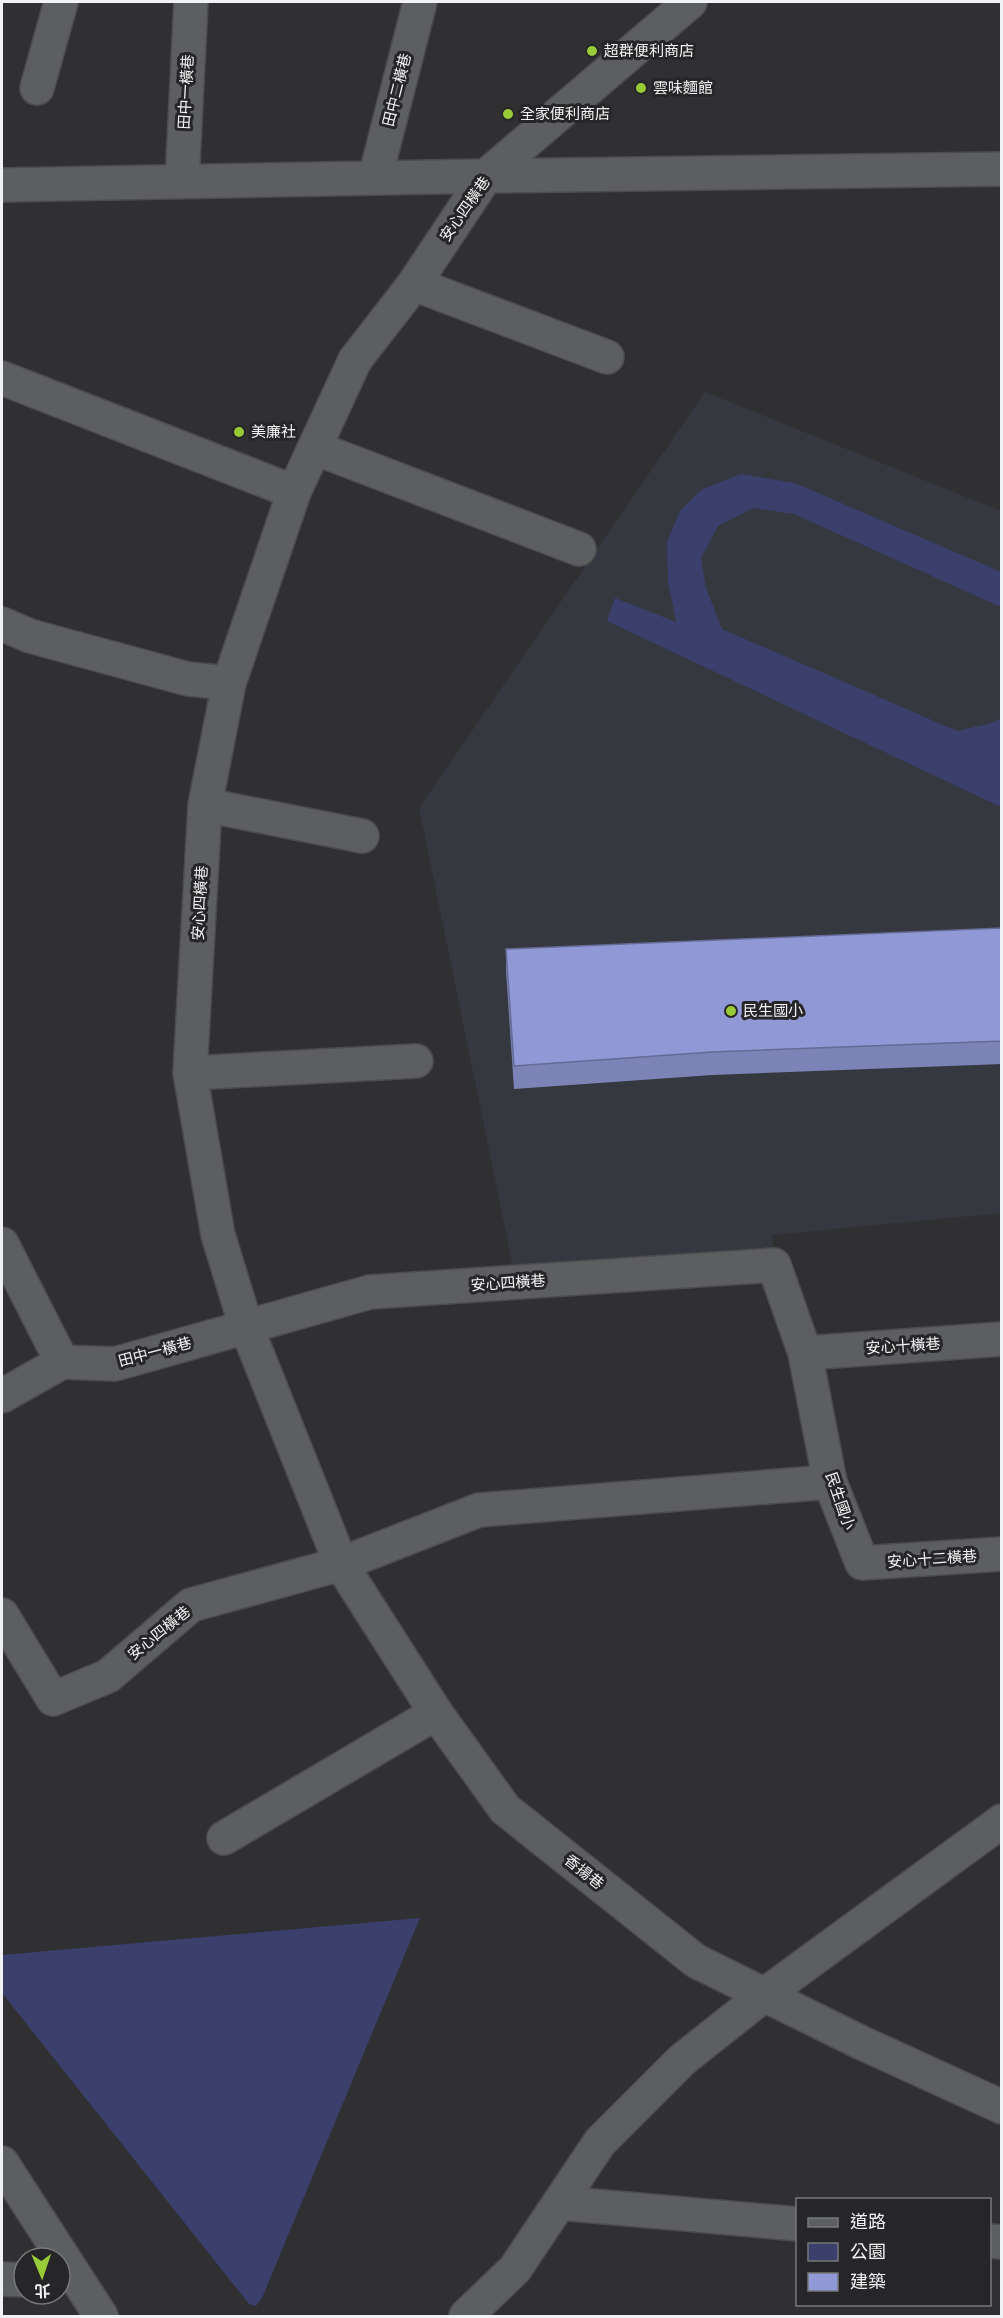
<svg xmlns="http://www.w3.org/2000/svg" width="1003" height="2318" font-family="'Roboto Serif','Noto Sans TC',serif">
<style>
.built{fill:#363840}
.green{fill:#3a3f6c}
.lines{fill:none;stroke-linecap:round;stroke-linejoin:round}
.minor-casing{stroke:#4c4c4e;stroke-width:36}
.minor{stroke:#5d5e60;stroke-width:33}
.wall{fill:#7c84b7}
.building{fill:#9099d5;stroke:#656b95;stroke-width:1.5}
.poi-dot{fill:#98cb37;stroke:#262628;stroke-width:2}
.labels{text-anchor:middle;stroke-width:6;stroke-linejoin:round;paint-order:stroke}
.poi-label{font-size:15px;fill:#f1f2f3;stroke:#262628;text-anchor:start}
.street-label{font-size:15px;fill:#f1f2f3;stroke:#262628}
</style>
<rect width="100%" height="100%" fill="#303032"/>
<!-- built -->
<path class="built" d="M705,392L1001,511V1213L772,1235L774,1265L516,1282L419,808Z"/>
<!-- green -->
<path class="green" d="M741,474L795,483L1001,572V607L794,514L753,508L718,526L701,558L706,588L722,629L957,731L992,723L1001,718V807L607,621L615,598L676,622L668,580L667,542L680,511L701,490Z
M420,1918L262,2298L256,2306L249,2304L2,1993V1955Z"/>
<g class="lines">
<!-- minor casing -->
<g class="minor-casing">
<path id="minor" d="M690,2L486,176L414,284L355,360L294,492L229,683L205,805L190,1073L218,1235L246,1326L341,1564L436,1713L505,1809L696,1961L862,2043L1002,2107
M37,88L61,2
M375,178L420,2
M182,182L191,2
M2,185L486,176L1002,169
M414,284L607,357
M2,378L294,492
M315,448L579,549
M2,624L30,636L188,679L229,683
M205,805L362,836
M190,1073L416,1061
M2,1244L62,1362
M805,1353L1002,1339
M2,1396L62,1362L115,1364L370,1292L774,1265L805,1353L830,1482L862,1563L1002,1554
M2,1615L53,1699L108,1676L191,1605L341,1564L479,1510L830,1482
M224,1838L436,1713
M2,2163L101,2316
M559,2203L798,2224
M990,2241L1002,2242
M2,2279L24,2280
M466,2316L515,2269L600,2142L682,2060L764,1995L1002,1821"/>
</g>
<!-- minor -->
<use href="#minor" class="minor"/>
</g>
<!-- wall -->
<path class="wall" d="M1002,928V1064L712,1075L514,1089L506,971V949Z"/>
<!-- building -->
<path class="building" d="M1002,928V1041L712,1052L514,1066L506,949Z"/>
<!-- markers -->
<g class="poi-dot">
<circle cx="592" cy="51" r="6"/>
<circle cx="641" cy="88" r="6"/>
<circle cx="508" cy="114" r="6"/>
<circle cx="239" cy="432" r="6"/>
<circle cx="731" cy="1011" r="6"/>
</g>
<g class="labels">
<!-- poi labels -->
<g class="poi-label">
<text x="604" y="56">超群便利商店</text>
<text x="653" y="93">雲味麵館</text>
<text x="520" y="119">全家便利商店</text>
<text x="251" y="437">美廉社</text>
<text x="743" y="1016">民生國小</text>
</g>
<!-- street labels -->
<g class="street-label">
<text transform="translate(397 90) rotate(-76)" y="5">田中二橫巷</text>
<text transform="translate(186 92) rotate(-87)" y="5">田中一橫巷</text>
<text transform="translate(465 209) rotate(-55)" y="5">安心四橫巷</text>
<text transform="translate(200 903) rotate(-87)" y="5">安心四橫巷</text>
<text transform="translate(508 1283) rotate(-4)" y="5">安心四橫巷</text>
<text transform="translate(903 1346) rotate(-4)" y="5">安心十橫巷</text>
<text transform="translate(155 1352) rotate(-15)" y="5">田中一橫巷</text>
<text transform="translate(840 1501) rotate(71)" y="5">民生國小</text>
<text transform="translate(932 1559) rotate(-4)" y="5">安心十二橫巷</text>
<text transform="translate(159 1633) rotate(-39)" y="5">安心四橫巷</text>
<text transform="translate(584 1872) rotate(39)" y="5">香揚巷</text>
</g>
</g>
<!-- border -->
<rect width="1003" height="2318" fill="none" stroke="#f1f2f3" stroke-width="6"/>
<!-- legend -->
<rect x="796" y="2198" width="195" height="108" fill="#262628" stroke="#777879" stroke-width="1.5"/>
<rect x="808" y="2218" width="30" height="9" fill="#5d5e60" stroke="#777879" stroke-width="1.5"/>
<text x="850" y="2228" font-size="18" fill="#f1f2f3">道路</text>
<rect x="808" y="2243" width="30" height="18" fill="#3a3f6c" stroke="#777879" stroke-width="1.5"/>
<text x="850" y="2258" font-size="18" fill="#f1f2f3">公園</text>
<rect x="808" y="2273" width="30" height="18" fill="#9099d5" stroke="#777879" stroke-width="1.5"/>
<text x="850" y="2288" font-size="18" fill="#f1f2f3">建築</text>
<!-- north arrow -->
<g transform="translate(42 2276) rotate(178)"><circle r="28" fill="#262628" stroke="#777879" stroke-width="1.5"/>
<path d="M0-4.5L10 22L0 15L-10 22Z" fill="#98cb37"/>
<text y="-9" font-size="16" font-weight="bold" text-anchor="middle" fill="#f1f2f3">北</text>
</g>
</svg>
